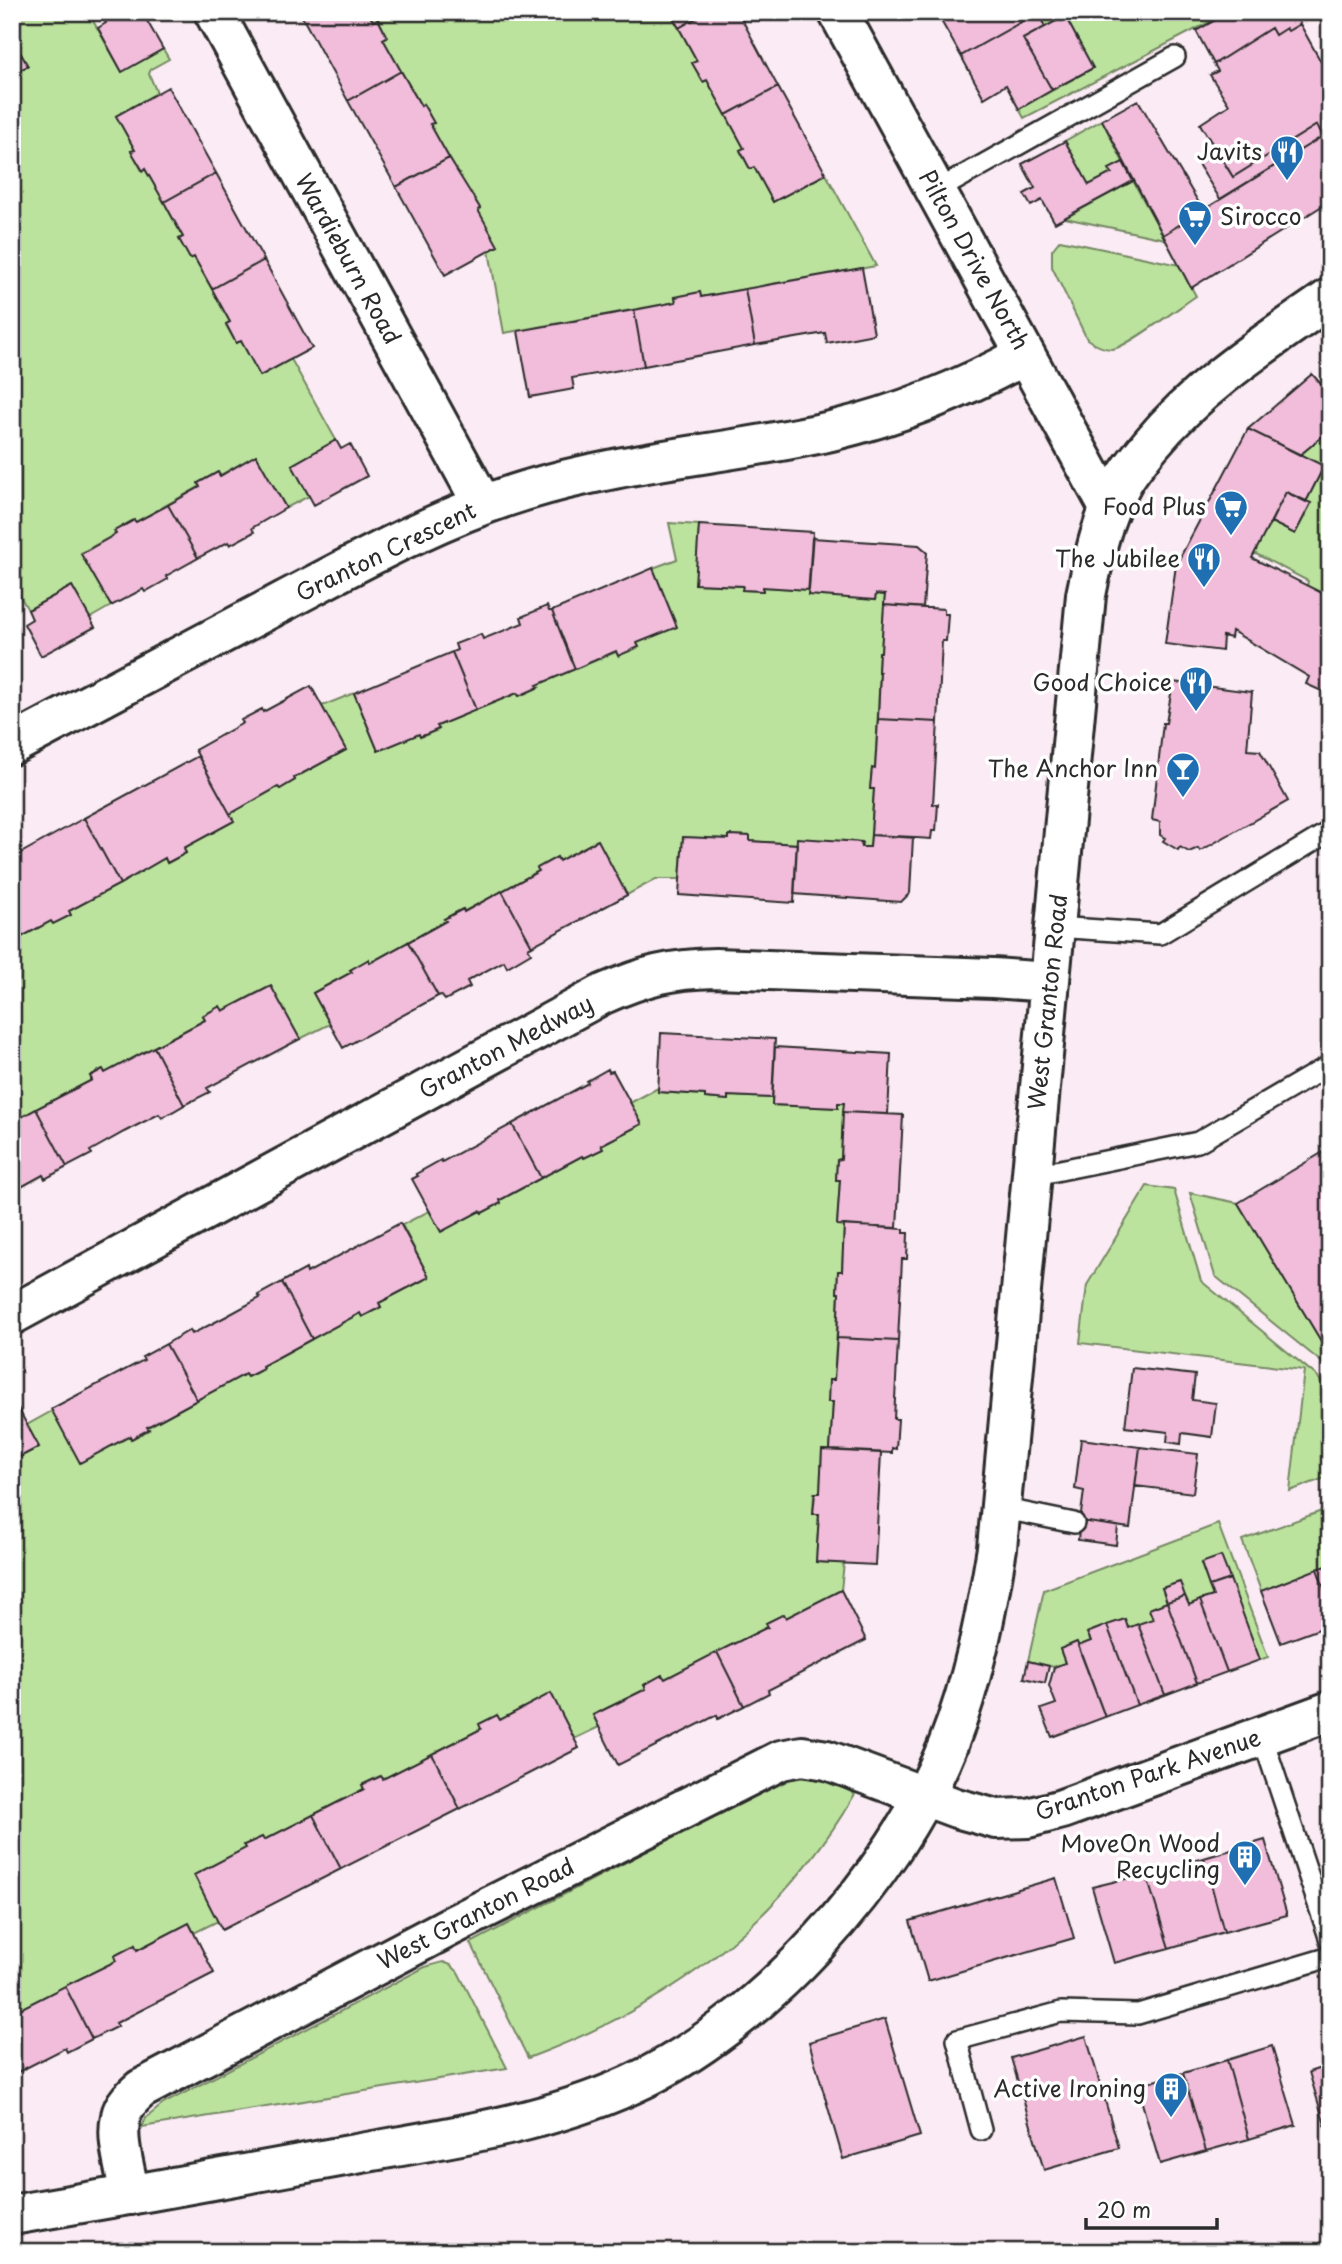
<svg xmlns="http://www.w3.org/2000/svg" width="1342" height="2264" font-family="'Playpen Sans',sans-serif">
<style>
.green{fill:#bce39e;stroke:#748764;stroke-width:2}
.building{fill:#f1bdda;stroke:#2b2b2b;stroke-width:2}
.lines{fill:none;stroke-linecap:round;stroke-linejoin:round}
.service-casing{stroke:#2b2b2b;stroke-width:24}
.minor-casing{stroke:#2b2b2b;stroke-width:44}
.tertiary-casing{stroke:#2b2b2b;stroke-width:44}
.service{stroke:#fff;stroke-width:19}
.minor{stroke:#fff;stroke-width:38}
.tertiary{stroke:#fff;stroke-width:38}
.labels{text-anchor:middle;stroke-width:7;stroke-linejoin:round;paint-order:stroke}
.poi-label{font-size:23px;fill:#2b2b2b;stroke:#fff;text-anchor:end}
.street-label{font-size:23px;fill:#2b2b2b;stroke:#fff}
</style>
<rect width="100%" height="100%" fill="#fbebf4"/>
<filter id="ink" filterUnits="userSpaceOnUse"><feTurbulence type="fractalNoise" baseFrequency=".0143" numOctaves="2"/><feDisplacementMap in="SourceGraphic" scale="14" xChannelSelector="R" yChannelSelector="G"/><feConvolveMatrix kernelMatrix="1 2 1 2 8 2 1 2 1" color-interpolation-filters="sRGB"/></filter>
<g filter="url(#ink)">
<!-- green -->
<path class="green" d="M12,12H88L122,72L163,49L169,59L151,69L149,74L157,93L116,116L135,150L132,152L142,171L146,169L183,237L179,239L190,258L194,257L230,322L226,325L236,343L241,341L261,376L291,359L336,440L292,465L309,496L286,508L256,455L136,522L134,520L115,531L116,534L81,553L111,606L90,618L72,586L28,610L12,582V74L27,65L12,38Z
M368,12H670L697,61L693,64L703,82L707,80L744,148L740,151L750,169L754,167L773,202L826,174L876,266L701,297L700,293L675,297L676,302L504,333L489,251L478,210L480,208L471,192L469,193L430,124L433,122L424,105L421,106L383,39L387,36L378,19L373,21Z
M1055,12H1229L1024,118L1019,109L1093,68L1065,16L1045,27L1042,21Z
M1102,120L1123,162L1110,169L1112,173L1089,185L1065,141Z
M1133,181L1165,239L1065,218Z
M1060,240L1179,265L1196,296C1181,306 1126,348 1112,349C1102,349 1095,345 1087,339L1052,267V250Z
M1330,430V597L1307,586L1308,581L1254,553L1271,522L1295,534L1311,504L1306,502L1324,467L1300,455Z
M669,523L699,525L696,584L743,586V590L762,591L763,587L809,590L875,600L876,594L885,595L881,652L879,653L878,672H880L875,769H872L870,789H874L870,847H861L862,843L797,844L750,841V836L729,835V839L683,837L680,879H656L627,895L597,840L559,861L557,858L539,871L465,911L462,909L444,919L446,921L370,963L368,960L350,970L352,972L313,993L330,1024L300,1039L270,986L223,1011L220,1007L203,1015L205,1020L105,1073L102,1069L90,1076L92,1080L12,1122V942L165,858L168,863L186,853L184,848L230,814L278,787L280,789L295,780L294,778L346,750L322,706L354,693L378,751L419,734L421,737L438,730L437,726L517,693L519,696L538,688L537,685L616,652L618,655L638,646L637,643L653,568L677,559Z
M658,1088V1092L705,1095L706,1098L727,1100L728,1096L772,1098V1105L837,1108L838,1103H844L841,1159L837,1160L836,1179L840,1180L837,1225H844L842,1271H838L837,1293H839L834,1380L828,1402H833L830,1450H822L820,1493H814L813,1513L819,1514L816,1562L844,1563L841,1590L665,1679L662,1675L644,1685L646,1689L593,1715L599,1727L574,1739L552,1696L500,1720L497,1715L481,1729L383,1779L380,1776L363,1784L364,1789L264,1840L262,1837L245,1845L246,1848L218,1921L194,1933L189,1923L137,1950L135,1946L116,1961L12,2013V1461L39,1447L27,1425L52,1411L130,1436L132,1439L149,1430L147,1427L245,1374L247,1377L263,1370L262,1366L360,1313L362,1317L381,1307L379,1303L429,1277L402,1225L429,1211L440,1230L480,1211L482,1213L501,1203L500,1200L582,1156L584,1158L602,1149L601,1145L641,1124L630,1103Z
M1147,1186L1174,1190L1201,1281L1318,1377L1330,1397V1476L1290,1491L1304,1370L1080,1343L1087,1285Z
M1190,1193L1238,1203L1330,1356V1369L1215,1276Z
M1330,1508V1565L1261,1591L1242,1540Z
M1218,1524L1268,1657L1260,1660L1221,1557L1201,1564L1213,1596L1189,1605L1179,1582L1162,1588L1167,1602L1149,1609L1153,1619L1128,1628L1125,1619L1088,1632L1091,1641L1078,1646L1076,1642L1060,1649L1065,1663L1054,1667L1028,1661L1044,1590Z
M803,1775L832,1782L855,1794C777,1927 670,2005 528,2058L471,1943L787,1778Z
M443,1962L451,1965L458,1972L507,2068L142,2127L146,2118L163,2104L425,1967Z"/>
<!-- building -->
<path class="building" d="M104,12H142L163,49L122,72L98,28L106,23L101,14Z
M368,12L373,21L378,19L387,37L383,39L401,71L348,101L300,13Z
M670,12H707L679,28Z
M707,12H738L778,87L726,115L707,80L703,82L692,63L697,61L679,28Z
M936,12H1039L961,56Z
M1039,12L1056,13L1042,21L1045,27L1023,39L1052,90L1019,109L1006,85L984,98L961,56Z
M1230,12H1294L1300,24L1288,31L1286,28L1275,35L1271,28L1214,64L1196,31Z
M1065,16L1093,68L1052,90L1023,39Z
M1300,24L1330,78V201L1191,288L1163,235L1323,136L1317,125L1233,177L1200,124L1229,105L1210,75L1218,71L1214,64L1271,28L1275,35L1286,28L1288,31Z
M12,38L28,66L12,74Z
M401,71L421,106L423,104L434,123L430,124L449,158L396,187L348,101Z
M168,87L216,173L164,202L145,169L143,171L131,151L135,150L116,116Z
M778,87L826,174L773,202L754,167L750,169L740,150L744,148L726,115Z
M1138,100L1203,210L1163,235L1102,120Z
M1317,125L1323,136L1220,199L1198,164L1218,152L1233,177Z
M1065,141L1089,185L1112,173L1109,169L1123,162L1133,181L1055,223L1042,200L1031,206L1024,194L1035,188L1022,164Z
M449,158L480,208L478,210L498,246L445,275L396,187Z
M216,173L264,260L212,289L194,257L190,259L179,239L183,237L164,202Z
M264,260L312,348L260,376L241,341L236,343L226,324L230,322L212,289Z
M862,268L874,334L827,343L825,333L755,345L745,289Z
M745,289L755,345L644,366L634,310L676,302L675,297L700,292L701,297Z
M634,310L644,366L572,378L574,389L530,397L518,331Z
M1312,374L1330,394V430L1300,455L1248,429Z
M1248,429L1324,466L1306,502L1286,492L1252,558L1330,597V686L1326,693L1306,684L1309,677L1232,631L1231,638L1223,636L1222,651L1165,644L1176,565Z
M336,440L341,449L350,444L367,476L314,505L292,465Z
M256,455L286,508L252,528L254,532L230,545L228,542L198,558L168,505L200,487L198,483L218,472L220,476Z
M1286,492L1311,503L1295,534L1271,522Z
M168,505L198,558L166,576L168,579L145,592L143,589L111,606L81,554L116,534L114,531L134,520L136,522Z
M699,525L813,532L809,590L763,587V591L742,590L743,586L695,584Z
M812,538L919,545L927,552L923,608L884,605L885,595L876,594L875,600L808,595Z
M653,568L677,627L637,643L639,647L618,656L616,651L575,669L552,611Z
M72,586L95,627L41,656L24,624L32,619L28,610Z
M884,605L944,609V614H948L946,641H942L938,722L878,719L880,672H878L879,652H881Z
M547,606L549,611H552L575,669L537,685L539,687L519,696L517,693L476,710L452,652L457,650L455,644L481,634L483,639L523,623L521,617Z
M452,652L476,710L437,726L439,729L420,737L419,734L378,751L354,693Z
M1173,682L1252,692L1247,750L1260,751L1288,801L1200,851L1198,848L1189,852L1180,847L1178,850L1163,841L1165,838L1160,835V822L1152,820L1163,723H1166Z
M311,686L346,750L294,778L295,780L280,789L278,787L230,814L195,750L243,723L241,720L262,709L263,712Z
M878,719L938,722L933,804H938L936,831H932L931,839L871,835L874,789H870L872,768L875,769Z
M198,756L234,821L184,848L186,853L167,863L165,858L120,884L84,818Z
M84,818L120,884L69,911L71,915L53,924L51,921L12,942V858Z
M729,835L750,836V841L797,844L794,903L679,895L683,837L729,839Z
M871,835L913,837L910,893L901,902L794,894L797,838L862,842L861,847H870Z
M598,840L627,895L532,946L502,891L539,871L537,868L557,857L559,861Z
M502,891L532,946L528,948L531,953L507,967L504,961L467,981L470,987L445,1000L441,995L438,996L408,942L446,921L444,919L463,909L464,912Z
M408,942L438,996L343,1048L313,993L352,972L350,970L369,959L370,963Z
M271,986L300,1039L207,1088L210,1092L184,1105L154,1047L205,1020L203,1016L220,1006L223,1011Z
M661,1033L775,1039L772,1098L728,1096V1100L705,1098V1095L658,1092Z
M154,1047L184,1105L162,1118L159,1114L124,1132L90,1151L92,1154L67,1167L36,1109L92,1080L90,1076L103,1069L105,1073Z
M775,1047L891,1054L888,1114L843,1112L844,1103H838V1108L772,1105Z
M608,1069L609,1072L613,1071L642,1124L601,1145L603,1149L584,1158L582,1156L541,1178L512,1124L588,1083L587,1081Z
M36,1109L67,1167L45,1179L43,1175L12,1192V1122Z
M843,1112L903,1115L897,1228L837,1225L840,1180H836L837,1160L841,1159Z
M512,1124L541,1178L500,1200L501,1203L482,1213L480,1211L441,1232L412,1179L418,1176L416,1174L441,1160L442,1162Z
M1330,1148V1356L1238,1203Z
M400,1223L429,1277L379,1303L381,1307L362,1317L360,1313L312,1339L282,1282L306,1269L307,1273Z
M844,1225L904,1229V1233H908L907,1259H902L898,1341L837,1338L839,1293H837L838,1271H842Z
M282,1282L312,1339L262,1366L263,1369L247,1377L245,1374L197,1400L166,1344L190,1330L192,1334L225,1317L260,1298L258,1295Z
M837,1338L898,1341L894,1419H898L896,1449L892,1448V1453L830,1450L833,1402H828L829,1380H834Z
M166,1344L197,1400L147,1427L149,1429L131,1439L130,1436L80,1463L51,1409L144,1360L142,1357Z
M1132,1368L1195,1375L1192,1400L1216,1403L1212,1437L1182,1433L1181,1444L1167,1442L1168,1432L1125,1427Z
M12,1397L39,1447L12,1461Z
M1081,1439L1140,1447L1130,1528L1080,1521L1084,1491L1075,1489Z
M1140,1447L1198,1454L1193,1493L1135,1486Z
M822,1450L881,1453L875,1565L816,1562L819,1514H813L815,1493H820Z
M1080,1521L1118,1526L1116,1545L1078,1540Z
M1221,1556L1230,1579L1209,1586L1201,1563Z
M1330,1565V1604L1317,1569Z
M1317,1569L1330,1604V1625L1281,1643L1261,1591Z
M1230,1579L1260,1660L1227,1672L1200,1600L1213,1596L1209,1586Z
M1180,1582L1185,1596L1167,1602L1162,1588Z
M841,1590L866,1640L768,1690L769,1693L744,1706L717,1652L768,1627L766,1623L784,1614L786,1618Z
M1185,1596L1189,1605L1200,1600L1227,1672L1197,1683L1167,1602Z
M1167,1602L1197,1683L1165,1695L1138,1624L1153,1619L1149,1609Z
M1125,1619L1128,1628L1138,1624L1165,1695L1137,1705L1107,1625Z
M1107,1625L1137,1705L1105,1717L1078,1646L1091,1641L1087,1633Z
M1077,1642L1105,1717L1052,1737L1041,1709L1056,1704L1049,1686L1054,1667L1065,1663L1060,1649Z
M717,1652L744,1706L718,1719L717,1715L618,1765L593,1715L646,1689L644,1685L662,1675L665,1679Z
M1028,1661L1049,1666L1045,1683L1024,1678Z
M551,1693L579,1748L460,1809L432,1754L481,1729L479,1724L497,1715L500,1720Z
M432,1754L460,1809L341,1869L313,1815L364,1789L362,1785L381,1776L383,1779Z
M313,1815L341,1869L222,1930L194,1875L246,1848L244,1845L262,1837L264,1840Z
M1265,1840L1287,1915L1224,1932L1204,1858Z
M1204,1858L1224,1932L1169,1948L1146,1874Z
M1146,1874L1169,1948L1114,1963L1092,1887Z
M1056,1878L1074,1938L928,1981L910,1921Z
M189,1923L214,1973L116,2023L118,2026L92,2039L65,1986L116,1961L114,1956L135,1945L137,1950Z
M65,1986L92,2039L67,2052L65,2048L12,2075V2013Z
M885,2019L920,2136L843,2159L809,2042Z
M1086,2036L1119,2148L1044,2170L1011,2058Z
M1272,2046L1296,2125L1249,2139L1227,2060Z
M1227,2060L1249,2139L1206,2151L1183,2073Z
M1330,2065V2142L1309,2072Z
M1183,2073L1206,2151L1160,2164L1137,2086Z"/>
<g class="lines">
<!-- service casing -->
<g class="service-casing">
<path id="service" d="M936,191L1175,57
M1055,927L1160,934L1330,831
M1031,1176L1198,1142L1330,1065
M1001,1508L1074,1523
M1262,1736L1330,1940
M981,2130L957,2040L1061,2012L1138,2014L1330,1957"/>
</g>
<!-- minor casing -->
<g class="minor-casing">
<path id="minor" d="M214,12L483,505
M838,12L1109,508
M12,745C103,697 194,649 284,601C362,560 439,517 524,491C624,460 729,454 831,431C898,415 965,388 1025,355
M12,1315L603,994C644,976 670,969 715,968L993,978L1049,982
M130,2195C126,2171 115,2140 121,2116C123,2105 133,2096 141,2089L449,1927L781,1760L802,1756L827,1760L956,1808L996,1819L1028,1818L1062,1809L1330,1711"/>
</g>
<!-- tertiary casing -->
<g class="tertiary-casing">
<path id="tertiary" d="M12,2215C125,2196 237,2176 350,2155C445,2138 541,2125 630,2085C760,2027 895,1877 948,1745C973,1682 986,1615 997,1548L1086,595C1094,556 1102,518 1122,483C1130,469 1141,456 1151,444C1201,384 1266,343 1330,298"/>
</g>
<!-- service -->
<use href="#service" class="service"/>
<!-- minor -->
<use href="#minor" class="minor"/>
<!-- tertiary -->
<use href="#tertiary" class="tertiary"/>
</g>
</g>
<!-- icons -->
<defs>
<g id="restaurant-pin" transform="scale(1.75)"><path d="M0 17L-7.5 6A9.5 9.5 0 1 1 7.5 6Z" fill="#1f6fb2" stroke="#fff"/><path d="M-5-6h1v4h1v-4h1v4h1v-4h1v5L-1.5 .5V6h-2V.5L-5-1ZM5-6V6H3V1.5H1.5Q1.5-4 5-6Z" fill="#fff"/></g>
<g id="supermarket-pin" transform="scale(1.75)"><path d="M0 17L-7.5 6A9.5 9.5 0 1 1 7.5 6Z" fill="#1f6fb2" stroke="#fff"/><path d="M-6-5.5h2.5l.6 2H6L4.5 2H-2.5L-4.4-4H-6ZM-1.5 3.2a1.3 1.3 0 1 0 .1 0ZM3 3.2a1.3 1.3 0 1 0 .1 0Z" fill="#fff"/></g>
<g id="bar-pin" transform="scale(1.75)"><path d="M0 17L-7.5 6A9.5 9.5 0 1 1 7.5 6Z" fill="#1f6fb2" stroke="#fff"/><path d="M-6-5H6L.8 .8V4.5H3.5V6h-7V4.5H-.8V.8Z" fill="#fff"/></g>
<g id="building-pin" transform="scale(1.75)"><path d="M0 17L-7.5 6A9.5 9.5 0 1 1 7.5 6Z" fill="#1f6fb2" stroke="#fff"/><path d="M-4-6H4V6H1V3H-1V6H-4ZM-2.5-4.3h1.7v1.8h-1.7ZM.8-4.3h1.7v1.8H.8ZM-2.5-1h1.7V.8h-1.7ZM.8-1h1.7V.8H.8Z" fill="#fff"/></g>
</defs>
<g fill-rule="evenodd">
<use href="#restaurant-pin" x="1287" y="152"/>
<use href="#supermarket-pin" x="1195" y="217"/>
<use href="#supermarket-pin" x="1231" y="507"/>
<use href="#restaurant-pin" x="1204" y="559"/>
<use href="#restaurant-pin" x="1196" y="683"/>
<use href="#bar-pin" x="1183" y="769"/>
<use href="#building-pin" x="1245" y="1857"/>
<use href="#building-pin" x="1171" y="2089"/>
</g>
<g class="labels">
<!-- poi labels -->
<g class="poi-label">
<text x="1262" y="160">Javits</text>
<text x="1220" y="225" text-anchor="start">Sirocco</text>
<text x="1206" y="515">Food Plus</text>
<text x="1180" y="567">The Jubilee</text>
<text x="1172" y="691">Good Choice</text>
<text x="1158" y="777">The Anchor Inn</text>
<text x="1220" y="1852">MoveOn Wood<tspan x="1220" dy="26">Recycling</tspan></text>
<text x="1146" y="2097">Active Ironing</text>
</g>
<!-- street labels -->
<g class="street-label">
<text transform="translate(348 259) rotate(61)" y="8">Wardieburn Road</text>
<text transform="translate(974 260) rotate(61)" y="8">Pilton Drive North</text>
<text transform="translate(386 552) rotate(-26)" y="8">Granton Crescent</text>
<text transform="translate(1048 1002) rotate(-84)" y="8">West Granton Road</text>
<text transform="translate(506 1047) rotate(-28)" y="8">Granton Medway</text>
<text transform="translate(1148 1775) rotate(-19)" y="8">Granton Park Avenue</text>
<text transform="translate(476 1914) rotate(-27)" y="8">West Granton Road</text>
</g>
</g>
<!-- margin -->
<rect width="1342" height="2264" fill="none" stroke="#fff" stroke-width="42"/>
<rect x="21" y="21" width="1300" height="2222" fill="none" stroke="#2b2b2b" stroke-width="2.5" filter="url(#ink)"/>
<!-- scale -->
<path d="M1086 2218v10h131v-10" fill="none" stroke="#2b2b2b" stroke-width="3.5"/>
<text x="1097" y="2218" font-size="21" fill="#2b2b2b" stroke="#ffffff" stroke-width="5" paint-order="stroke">20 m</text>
</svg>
